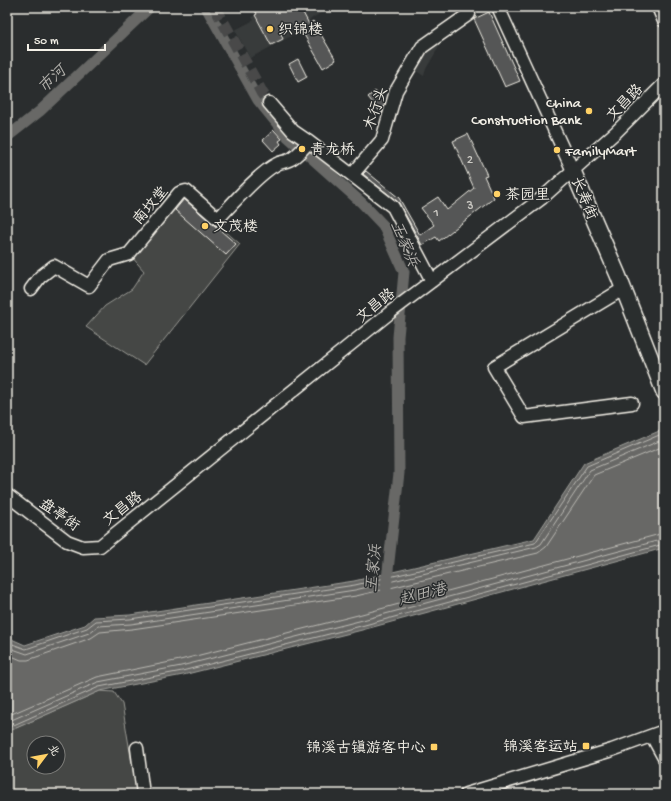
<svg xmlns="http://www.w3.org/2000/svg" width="671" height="801" font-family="'Gochi Hand','LXGW WenKai TC',sans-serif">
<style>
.built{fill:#373a3a}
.green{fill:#444645;stroke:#9c9c96;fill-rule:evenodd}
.water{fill:#676866;stroke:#9f9f9a}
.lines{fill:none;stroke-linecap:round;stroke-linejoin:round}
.shore{stroke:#bcbab4;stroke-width:1}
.canal{stroke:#676866;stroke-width:11}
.building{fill:#555756;stroke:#f4f1e8}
.minor-tunnel{stroke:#484a4a;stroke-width:12;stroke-dasharray:12 6;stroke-linecap:butt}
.minor-casing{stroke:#f4f1e8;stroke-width:15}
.major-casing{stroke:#f4f1e8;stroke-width:18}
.minor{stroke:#2a2d2e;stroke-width:12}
.major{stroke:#2a2d2e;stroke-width:15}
.poi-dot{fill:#ffd166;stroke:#2a2d2e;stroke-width:1.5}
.labels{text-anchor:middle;stroke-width:3;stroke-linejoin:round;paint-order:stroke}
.number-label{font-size:13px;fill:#cccac4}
.poi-label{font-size:15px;fill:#f4f1e8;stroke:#2a2d2e;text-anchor:start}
.street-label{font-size:15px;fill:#f4f1e8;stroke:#2a2d2e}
.water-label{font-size:16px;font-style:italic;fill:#b5b3ae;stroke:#2a2d2e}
</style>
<rect width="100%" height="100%" fill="#2a2d2e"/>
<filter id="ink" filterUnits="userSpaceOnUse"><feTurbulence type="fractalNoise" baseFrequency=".025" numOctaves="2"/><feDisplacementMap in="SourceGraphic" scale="8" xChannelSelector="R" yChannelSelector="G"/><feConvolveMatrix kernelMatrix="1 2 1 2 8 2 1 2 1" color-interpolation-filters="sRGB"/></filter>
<g filter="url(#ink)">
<!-- built -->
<path class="built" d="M270,7H330L297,28L299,32L250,58L235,30L254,20L252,17Z
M430,36L441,43L426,69L424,76L410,67Z"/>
<!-- green -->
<path class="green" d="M183,194L240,244L144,365L86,327L105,306L132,289L144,271L131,256Z
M100,691L114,692L122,704L137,794H7V732ZM34,743H58V767H34Z"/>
<!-- water -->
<path class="water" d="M664,429V548L362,630L183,675L100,691L7,732V637L25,645L85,625L94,617L130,615L354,581L534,539L584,463Z"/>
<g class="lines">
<!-- shore -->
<path class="shore" d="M7,642L26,649L87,628L96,621L130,619L355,585L535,543L587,466L664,433
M7,647L27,654L89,633L98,626L131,624L355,590L536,547L541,544L590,470L664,439
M7,654L21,660H28L91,638L100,632L132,629L356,596L538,553L546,547L594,475L664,446
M7,716L97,677L180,660L358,615L664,533
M7,722L98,682L181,666L359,621L664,539
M7,728L99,687L182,671L361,626L664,544"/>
<!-- canal -->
<path class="canal" d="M206,7L258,100L288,137L362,203L383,225L404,272L398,337L399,473L386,588
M7,137L40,111L150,7"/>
</g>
<!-- building -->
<path class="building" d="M253,7H300L309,24L313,21L336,60L323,68L298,24L281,34L283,39L271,45L255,15L257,14Z
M489,12L520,81L505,87L474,19Z
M298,59L307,77L298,82L289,64Z
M375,91L385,102L382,114L368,97Z
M274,130L282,139L279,141L281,144L273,151L263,140Z
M468,134L487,175L484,176L494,198L439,241L436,237L422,245L399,203L363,174L366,171L399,198L420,235L434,225L421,208L438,197L447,210L474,188L453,141Z
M184,199L236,244L226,255L175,210Z"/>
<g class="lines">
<!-- minor-tunnel -->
<path class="minor-tunnel" d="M215,7L262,93L269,103"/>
<!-- minor casing -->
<g class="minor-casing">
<path id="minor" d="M498,7L573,171
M658,7L664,21
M269,103L293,131L309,142
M352,175L393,207L432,281
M31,289L40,277L54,266L89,286L109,260L129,254L179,193L186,191L218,219C232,204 260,172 277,164C280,162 285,162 289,160C297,157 303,148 309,142L352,175L382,140L396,91L422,47L469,14
M623,289L494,367L524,417L632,403
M7,495L67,541L83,547L100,546L392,311L542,198L616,132L664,84
M652,736L664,758
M137,748L143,794
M466,794L612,750L664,731"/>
</g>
<!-- major casing -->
<g class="major-casing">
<path id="major" d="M573,171L618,275L664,392"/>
</g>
<!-- minor -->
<use href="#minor" class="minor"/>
<!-- major -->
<use href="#major" class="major"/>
</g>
</g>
<!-- markers -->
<g class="poi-dot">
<circle cx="270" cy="29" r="4"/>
<circle cx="589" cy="111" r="4"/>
<circle cx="302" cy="149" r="4"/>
<circle cx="557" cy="150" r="4"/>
<circle cx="497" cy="194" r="4"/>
<circle cx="205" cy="226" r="4"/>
<rect x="582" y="742" width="8" height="8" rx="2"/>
<rect x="430" y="743" width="8" height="8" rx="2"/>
</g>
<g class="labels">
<!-- number labels -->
<g class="number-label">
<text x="470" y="163">2</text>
<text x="470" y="209">3</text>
<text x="436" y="216">1</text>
</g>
<!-- poi labels -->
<g class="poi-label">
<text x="278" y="34">织锦楼</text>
<text x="581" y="107" text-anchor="end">China<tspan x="581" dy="17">Construction Bank</tspan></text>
<text x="310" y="154">青龙桥</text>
<text x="565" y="155">FamilyMart</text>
<text x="505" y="199">茶园里</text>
<text x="213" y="231">文茂楼</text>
<text x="578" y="751" text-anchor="end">锦溪客运站</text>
<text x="426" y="752" text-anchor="end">锦溪古镇游客中心</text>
</g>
<!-- street labels -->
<g class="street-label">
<text transform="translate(624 102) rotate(-45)" y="5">文昌路</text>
<text transform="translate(375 108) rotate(-71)" y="5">木行头</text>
<text transform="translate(585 198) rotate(67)" y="5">长寿街</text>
<text transform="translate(150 205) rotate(-49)" y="5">南坟堂</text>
<text transform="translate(375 305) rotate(-39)" y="5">文昌路</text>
<text transform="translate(122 508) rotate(-38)" y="5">文昌路</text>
<text transform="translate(60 514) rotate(35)" y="5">盘亭街</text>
</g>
<!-- water labels -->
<g class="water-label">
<text transform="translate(51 78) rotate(-43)" y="6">市河</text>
<text transform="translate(406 243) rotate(67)" y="6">王家浜</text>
<text transform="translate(372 568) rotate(-84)" y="6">王家浜</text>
<text transform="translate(422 593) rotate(-14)" y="6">赵田港</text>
</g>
</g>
<!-- margin -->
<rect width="671" height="801" fill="none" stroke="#2a2d2e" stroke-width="24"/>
<rect x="12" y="12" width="647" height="777" fill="none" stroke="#f4f1e8" stroke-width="1.5" filter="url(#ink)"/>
<!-- north arrow -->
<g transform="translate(46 755) rotate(58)"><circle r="19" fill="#2a2d2e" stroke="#7b7b78"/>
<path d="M0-3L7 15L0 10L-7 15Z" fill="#ffd166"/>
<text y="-6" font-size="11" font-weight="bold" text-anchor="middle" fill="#f4f1e8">北</text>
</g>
<!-- scale -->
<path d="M28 44v6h77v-6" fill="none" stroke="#f4f1e8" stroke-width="2"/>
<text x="34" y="44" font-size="12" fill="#f4f1e8" stroke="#2a2d2e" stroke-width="3" paint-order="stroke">50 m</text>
</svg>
